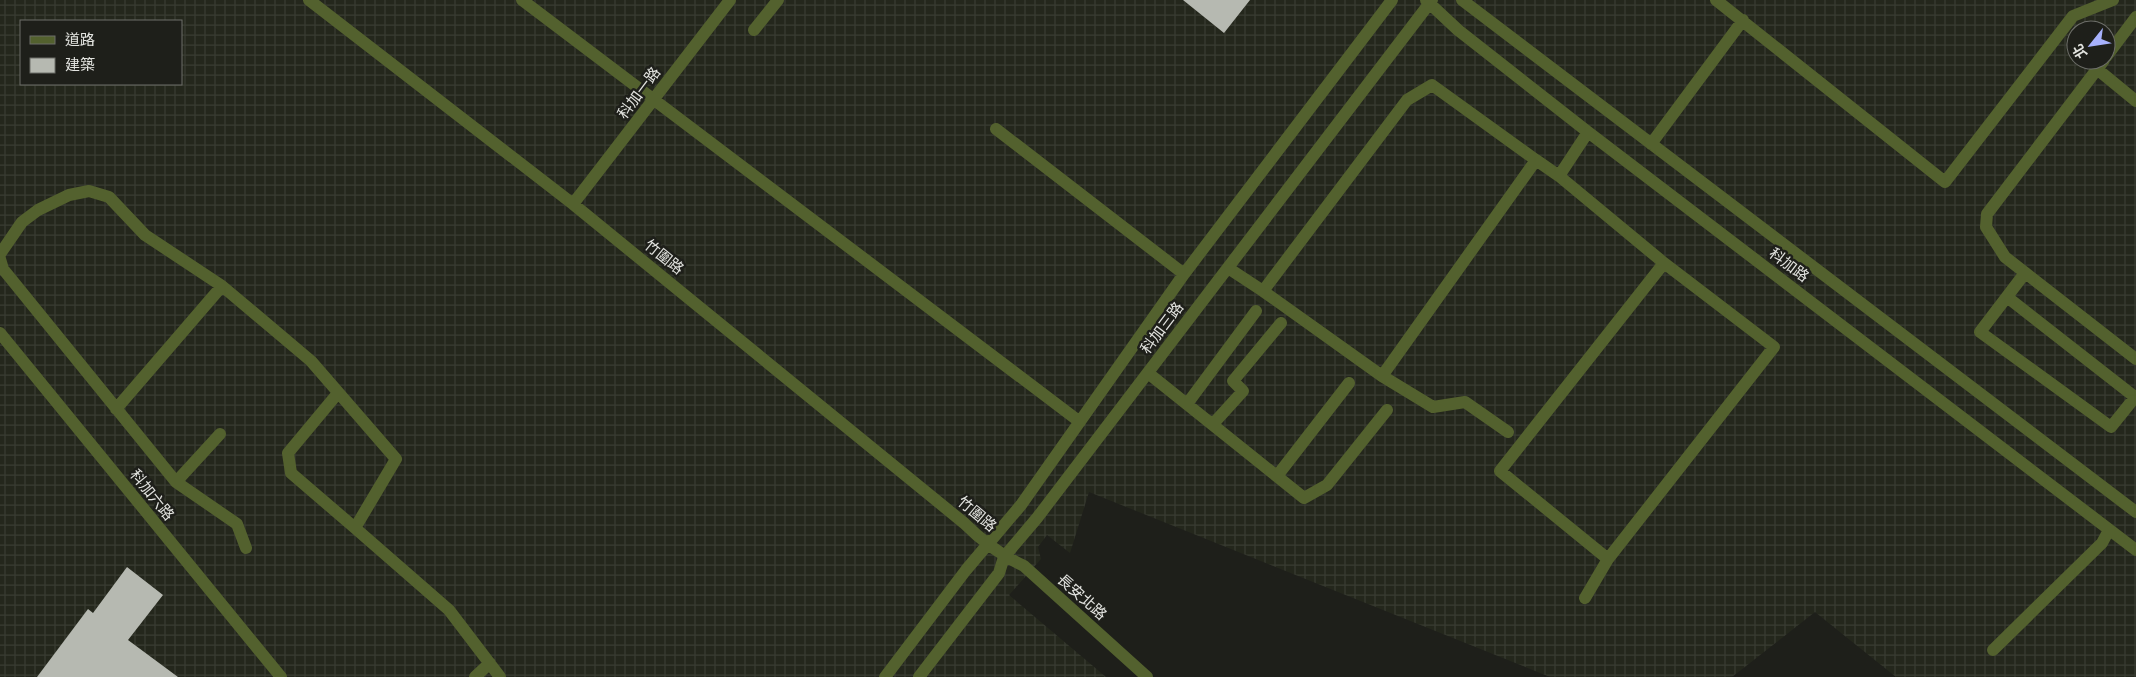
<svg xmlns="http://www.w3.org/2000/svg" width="2136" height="677" font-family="'Noto Sans','Noto Sans TC',sans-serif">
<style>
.industrial{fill:url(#industrial-grid);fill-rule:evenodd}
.building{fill:#b6b9b1}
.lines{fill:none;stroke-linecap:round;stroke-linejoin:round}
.minor{stroke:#53612e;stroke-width:12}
.labels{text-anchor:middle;stroke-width:5;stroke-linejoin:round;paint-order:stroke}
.street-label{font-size:15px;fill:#e3e4e0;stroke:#1e1f1a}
</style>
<defs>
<pattern id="industrial-grid" width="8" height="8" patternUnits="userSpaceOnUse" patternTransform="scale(1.25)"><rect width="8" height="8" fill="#24271c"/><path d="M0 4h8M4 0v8" fill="none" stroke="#393c32"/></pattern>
</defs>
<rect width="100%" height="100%" fill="#1e1f1a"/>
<!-- industrial -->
<path class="industrial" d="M0,0H2136V677H1896L1815,612L1732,677H1550L1089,492L1070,553L1047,535L1038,547L1041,559L1009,595L1106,677H0ZM21,21H181V84H21ZM2076,30H2106V60H2076Z"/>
<!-- building -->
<path class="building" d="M1183,0H1250L1224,33Z
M127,567L163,595L128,640L178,677H37L88,609L93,613Z"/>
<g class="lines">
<!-- minor -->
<path class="minor" d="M309,0L573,204L964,523C982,541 1000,555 1024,566L1147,677
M522,0L1080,422
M1426,0L1458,30L1588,132L2136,550
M1462,0L2136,512
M1716,0L1945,182L2073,16L2113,0
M754,30L778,0
M2106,57L2136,17
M2104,60L1987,214L1986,227L2005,257L2136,359
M2097,69L2136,101
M996,129L1184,274
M1588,132L1559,176L1664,263L1774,347L1608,559L1500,471L1664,263
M1651,144L1743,20
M1536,160L1559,176
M573,204L730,0
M0,254L22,222L38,210L69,195L89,191L109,197L145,235L222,286L311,361L396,459L355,528L449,610L500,677
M0,259L3,269L176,482L237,524L246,548
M1228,268L1263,291L1407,100L1432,85L1536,160L1382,376L1433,407L1465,402L1508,432
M2025,273L1980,332L2111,427L2136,396
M1263,291L1382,376
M2007,297L2135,397
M0,333L281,677
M1148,373L1304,498L1327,485L1387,410
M338,393L288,453L291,473L355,528
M1187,404L1256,311
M116,409L222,286
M1213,424L1243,391L1233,381L1281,323
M1277,476L1349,383
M176,482L220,434
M1585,598L1608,559
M1993,650L2102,543L2109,530
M475,677L490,663
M885,677L966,570L1021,505L1184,274L1392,0
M919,677L999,573L1004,557L1037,518L1432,0"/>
</g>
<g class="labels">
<!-- street labels -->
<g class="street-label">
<text transform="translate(639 93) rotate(-53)" y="5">科加一路</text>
<text transform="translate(664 257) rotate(39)" y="5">竹圍路</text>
<text transform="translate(1789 265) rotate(37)" y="5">科加路</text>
<text transform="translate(1162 328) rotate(-53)" y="5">科加三路</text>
<text transform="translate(152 495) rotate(51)" y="5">科加六路</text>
<text transform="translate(977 514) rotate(40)" y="5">竹圍路</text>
<text transform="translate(1082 597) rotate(42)" y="5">長安北路</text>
</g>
</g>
<!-- legend -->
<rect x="20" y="20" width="162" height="65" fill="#1e1f1a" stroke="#6d6e69"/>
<rect x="30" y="36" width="25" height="8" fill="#53612e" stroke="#6d6e69"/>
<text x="65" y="45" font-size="15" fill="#e3e4e0">道路</text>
<rect x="30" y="58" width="25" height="15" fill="#b6b9b1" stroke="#6d6e69"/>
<text x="65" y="70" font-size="15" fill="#e3e4e0">建築</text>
<!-- north arrow -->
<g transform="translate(2091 45) rotate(240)"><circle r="24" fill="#1e1f1a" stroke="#6d6e69"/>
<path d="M0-4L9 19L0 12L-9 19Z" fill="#a7b1fc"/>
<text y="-8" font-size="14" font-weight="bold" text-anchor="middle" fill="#e3e4e0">北</text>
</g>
</svg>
